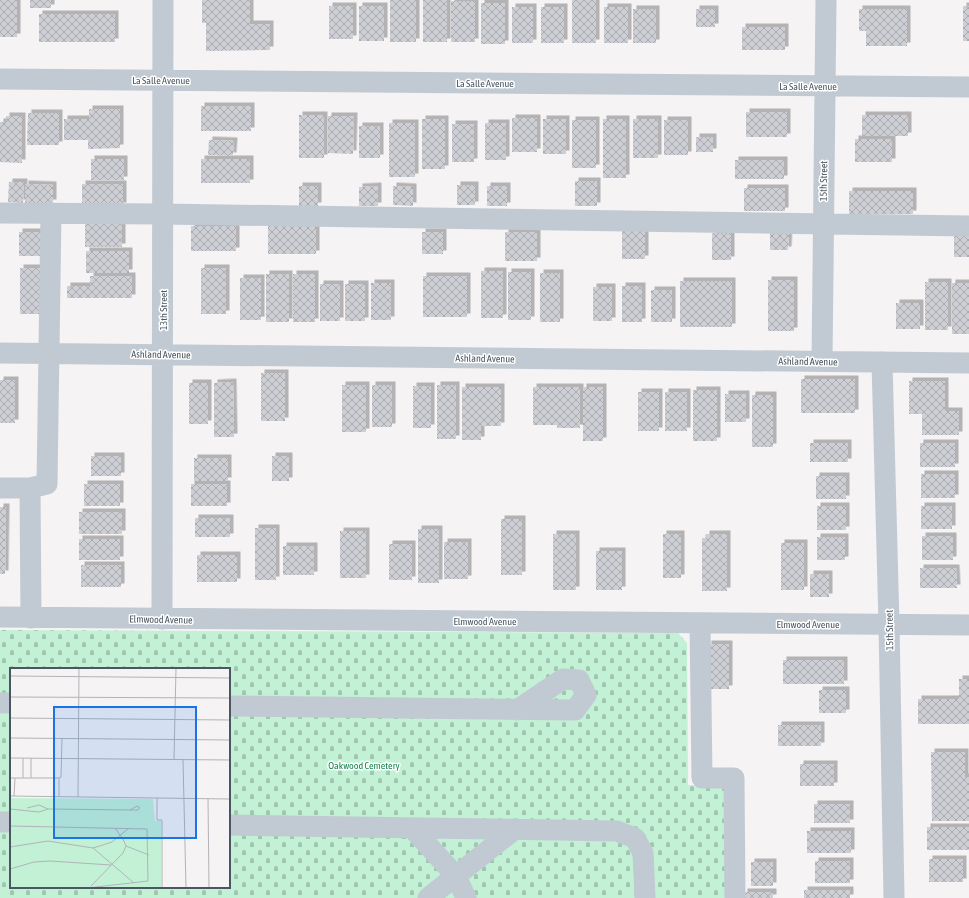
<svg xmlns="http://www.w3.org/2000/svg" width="969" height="898" font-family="'Asap Condensed',sans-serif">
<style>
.cemetery{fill:url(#cemetery-stones);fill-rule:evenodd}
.building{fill:url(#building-cross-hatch);filter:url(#shadow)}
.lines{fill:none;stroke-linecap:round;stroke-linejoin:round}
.minor{stroke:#c1cad2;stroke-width:21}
.labels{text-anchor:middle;stroke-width:3;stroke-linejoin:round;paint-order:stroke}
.street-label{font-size:10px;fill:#4a5661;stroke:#fff}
.park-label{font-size:10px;fill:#17864f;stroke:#fff}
.inset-road{fill:none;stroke:#b1b4b9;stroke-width:1}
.view{fill:#1a73e8;fill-opacity:0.15;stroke:#1a73e8;stroke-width:2}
.inset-edge{fill:none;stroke:#4a5661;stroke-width:2}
</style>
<defs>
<pattern id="cemetery-stones" width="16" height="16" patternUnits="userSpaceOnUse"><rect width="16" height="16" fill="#c3f1d5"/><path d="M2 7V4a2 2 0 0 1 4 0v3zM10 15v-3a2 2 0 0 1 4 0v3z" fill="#a0c6b0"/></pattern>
<pattern id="building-cross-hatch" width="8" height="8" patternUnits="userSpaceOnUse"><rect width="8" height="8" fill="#cdcfd5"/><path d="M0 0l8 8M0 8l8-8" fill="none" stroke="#a8abb0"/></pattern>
<filter id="shadow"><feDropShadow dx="3.5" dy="-3.5" stdDeviation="0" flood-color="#0004"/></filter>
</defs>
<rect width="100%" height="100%" fill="#f5f3f3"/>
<!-- cemetery -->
<path class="cemetery" d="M0,630L678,633L687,643L688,785L729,786V898H0ZM11,669H229V887H11Z"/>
<!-- building -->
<path class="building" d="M0,0H17V37H0Z
M30,0H51V8H30Z
M202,0H250V24H270V50L206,51V23H202Z
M390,0H416V42H390Z
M423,0H447V42H423Z
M572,0H596V43H572Z
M451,1H475V42H451Z
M481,3H505V44H481Z
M329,6H353V39H329Z
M359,6H384V41H359Z
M963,6H969V41H963Z
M512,7H533V43H512Z
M541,7H564V43H541Z
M604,7H628V43H604Z
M633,9H656V43H633Z
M696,9H715V27H696Z
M859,9H907V46H866V31H859Z
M39,14H115V42H39Z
M742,27H785V50H742Z
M201,106H251V131H201Z
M89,109H120V148L88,149V140H64V119H89Z
M746,112H787V137H746Z
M28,113H59V145H27Z
M299,115H324V158H299Z
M862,115H908V136H862Z
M6,116H22V163L0,162V122H6Z
M328,116H354L353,154L328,153Z
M512,118H537V152H512Z
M422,119H445V169H422Z
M543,119H566V154H543Z
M603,119H626V178H603Z
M633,119H658V158H633Z
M572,120H596V168H572Z
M664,120H688V155H664Z
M389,123H415V177H389Z
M485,123H506V160H485Z
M452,124H474V162H452Z
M359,126H380V158H359Z
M696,137H713V152H696Z
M855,139H892V162H855Z
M209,140L234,141L233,156L208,155Z
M91,159H124V180H91Z
M201,159H250V183H201Z
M735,160H784V179H735Z
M575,181H597V206H575Z
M9,182H24L23,203L8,202Z
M25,184L53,185V203H25Z
M82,184H123V206H82Z
M457,185H475V205H457Z
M299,186H318V206H299Z
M378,186V206H359V187Z
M393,186L413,187V206L393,205Z
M487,186H507V206H487Z
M744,188H785V211H744Z
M849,191H913V214H849Z
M85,223H122V247H85Z
M268,225H316V254H268Z
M191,226H236V251H191Z
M622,228H645V259H622Z
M770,231H789L788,250H770Z
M19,232H42V256H19Z
M422,232H443V254H422Z
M505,232H537V261H505Z
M712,233H731V260H712Z
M954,235H969V257H954Z
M86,251H129V273H86Z
M20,268H42V314H20Z
M201,268H226V314H201Z
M481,271H503V318H481Z
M508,272H531V320H508Z
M540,273H560V322H540Z
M266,274H289V322H266Z
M293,274H315V322H293Z
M90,276H132V298H67V286H90Z
M423,276H467V317H423Z
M240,278H261V320H240Z
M768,280H794V331H768Z
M680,281H732V327H680Z
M925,282H948V330H925Z
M371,283H391V320H371Z
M952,283H969V334H952Z
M320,284H340V321H320Z
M345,284H365V321H345Z
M622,286H642V322H622Z
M593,287H612V321H593Z
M651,290H672V322H651Z
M896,303H920V329H896Z
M261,373H285V421H261Z
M801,379H855V413H801Z
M0,380H15V423H0Z
M909,381H945V411H959V435H922V414H909Z
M233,382L234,437H214V383Z
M189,383H208V424H189Z
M342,385H366V432H342Z
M372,385H392V427H372Z
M437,385H456V439H437Z
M413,386H431V428H413Z
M462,387H501V426H481V440H462Z
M533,387H580V428H557V425H533Z
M583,387H603V441H583Z
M693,390H717V441H693Z
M638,392H659V431H638Z
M665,392H687V431H665Z
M725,394H746V422H725Z
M752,395H773V447H752Z
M810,443H848V462H810Z
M920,443H955V467H920Z
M91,456H121V476H91Z
M272,456H289V481H272Z
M194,458H228V481H194Z
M921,474H955V498H921Z
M816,476H846V499H816Z
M84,484H120V506H84Z
M191,484H227V506H191Z
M817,506H846V530H817Z
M921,506H952V529H921Z
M0,507H6L5,574H0Z
M79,512H122V534H79Z
M195,518H230V537H195Z
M501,519H522V575H501Z
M255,528H276V580H255Z
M418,529H439V583H418Z
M340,531H366V578H340Z
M553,534H576V590H553Z
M663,534H681V578H663Z
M706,534H727V591H702V538H706Z
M922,536H953V560H922Z
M817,537H845V560H817Z
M79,539H120V560H79Z
M444,542H468V579H444Z
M781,543H804V590H781Z
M389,544H412V580H389Z
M283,546H314V575H283Z
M596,551H622V590H596Z
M197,555H237V582H197Z
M81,565H121V587H81Z
M920,568H956L957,588H920Z
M810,574H829V597H810Z
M708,644H729V689H708Z
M783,660H844V684H783Z
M959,679H969V724H918V699H959Z
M819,690H846V713H819Z
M778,725H821V746H778Z
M931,752H965V777H969V821H932Z
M800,764H834V786H800Z
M814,804H850V823H814Z
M927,827H969V850H927Z
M807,831H851V853H807Z
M929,859H963V882H929Z
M815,861H850V883H815Z
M751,862H773V886H751Z
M804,890H850V898H804Z
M744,892H773V898H744Z"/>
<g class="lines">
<!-- minor -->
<path class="minor" d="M0,79L969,87
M0,213L162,214L969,226
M0,353L969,363
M822,361L826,0
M882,362L889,624L894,898
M0,488H30L31,618
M30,488L47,484L51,213
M0,617L969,625
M162,619L163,0
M700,623L702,778H734L735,898
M0,703H11
M229,706L575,710L586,695L579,680L563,679L517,710
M0,822H11
M229,825L617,831L635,838L643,853L645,898
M412,828L456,876L466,898
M428,898L515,829"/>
</g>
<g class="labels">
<!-- street labels -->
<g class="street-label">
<text x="161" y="84">La Salle Avenue</text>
<text x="485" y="87">La Salle Avenue</text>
<text x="808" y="90">La Salle Avenue</text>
<text transform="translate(823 181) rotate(-89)" y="4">15th Street</text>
<text transform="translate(163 310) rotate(-90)" y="4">13th Street</text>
<text transform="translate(161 354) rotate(1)" y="4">Ashland Avenue</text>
<text transform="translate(485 358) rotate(1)" y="4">Ashland Avenue</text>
<text transform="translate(808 361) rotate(1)" y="4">Ashland Avenue</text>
<text transform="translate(161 619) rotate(1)" y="4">Elmwood Avenue</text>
<text x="485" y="625">Elmwood Avenue</text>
<text x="808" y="628">Elmwood Avenue</text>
<text transform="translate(889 630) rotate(-91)" y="4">15th Street</text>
</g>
<!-- park labels -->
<g class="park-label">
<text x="364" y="769">Oakwood Cemetery</text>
</g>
</g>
<!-- overview -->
<g transform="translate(10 668)">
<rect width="220" height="220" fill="#f5f3f3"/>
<path d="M0,130L143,131L145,153H151V220H0Z" fill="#c3f1d5"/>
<path class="inset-road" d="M0,8L220,10M0,29L220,30M0,50L220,52M0,70L220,72M0,90L220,92M164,91L166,0M173,92L176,220M0,110H5L4,128M5,110H13V90M13,110H49V129M21,110V90M49,110L51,109L52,70M0,128L220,131M68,129L69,0M147,130V152H152V220M198,130L199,220M17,140L29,137L38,141M0,141L29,144L38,141L120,142H128L130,140L127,138L120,142M0,158L137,161L138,213L77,220M116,178L139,187M0,179L38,173L83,180L124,215M83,180L102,174L119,160M0,201L24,194L40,193L101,197M81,218L113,185L116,178L113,171L105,160"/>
<path class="view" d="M44,39H186V170H44Z"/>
<rect width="220" height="220" class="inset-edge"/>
</g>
</svg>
